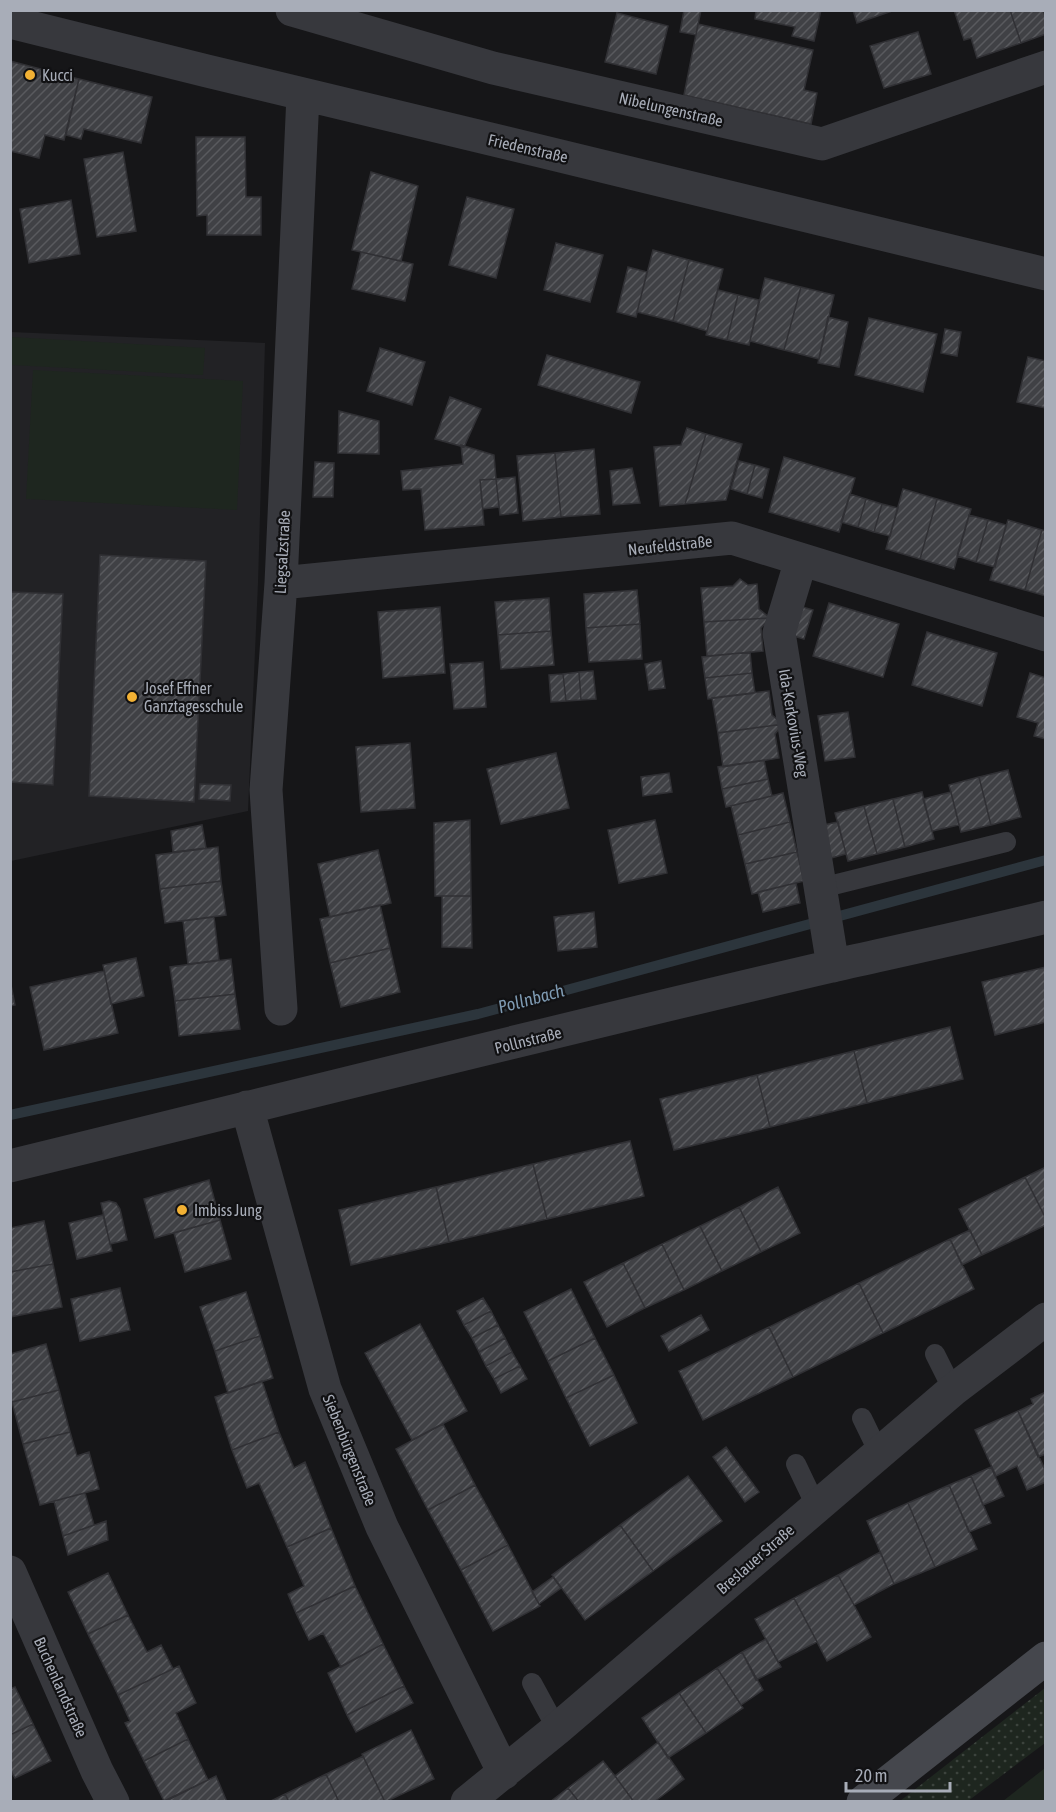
<svg xmlns="http://www.w3.org/2000/svg" width="1056" height="1812" font-family="'Asap Condensed',sans-serif">
<style>
.built{fill:#222225}
.grass{fill:url(#grass-dots)}
.park{fill:#1e261f}
.lines{fill:none;stroke-linecap:round;stroke-linejoin:round}
.stream{stroke:#2c353c;stroke-width:10}
.building{fill:url(#building-hatch);stroke:#303034;stroke-width:1.5}
.lane{stroke:#37383d;stroke-width:20}
.street{stroke:#37383d;stroke-width:33}
.secondary{stroke:#45474d;stroke-width:33}
.poi-dot{fill:#f2b134;stroke:#111113;stroke-width:2}
.labels{text-anchor:middle;stroke-width:4.5;stroke-linejoin:round;paint-order:stroke}
.poi-label{font-size:16px;fill:#a8adb8;stroke:#111113;text-anchor:start}
.street-label{font-size:16px;fill:#a8adb8;stroke:#111113}
.water-label{font-size:18px;font-style:italic;fill:#7f9bb3;stroke:#111113}
</style>
<defs>
<pattern id="grass-dots" width="8" height="8" patternUnits="userSpaceOnUse" patternTransform="scale(1.5)"><rect width="8" height="8" fill="#1e261f"/><path d="M2 2h.1M6 6h.1" fill="none" stroke="#3c433d" stroke-width="1.8" stroke-linecap="round"/></pattern>
<pattern id="building-hatch" width="6" height="6" patternUnits="userSpaceOnUse" patternTransform="scale(1.5)"><rect width="6" height="6" fill="#404145"/><path d="M-1 1l2-2M0 6l6-6M5 7l2-2" fill="none" stroke="#595a5e"/></pattern>
</defs>
<rect width="100%" height="100%" fill="#161618"/>
<!-- built -->
<path class="built" d="M11,332L265,343L258,583L248,811L11,861Z"/>
<!-- grass -->
<path class="grass" d="M1045,1688V1743L968,1801H900Z"/>
<!-- park -->
<path class="park" d="M11,337L205,348L203,375L11,365Z
M33,370L243,381L237,510L26,499Z
M1045,1768V1801H1003Z"/>
<g class="lines">
<!-- stream -->
<path class="stream" d="M10,1115L478,1014L1046,860"/>
</g>
<!-- building -->
<path class="building" d="M684,10H701L696,35L680,32Z
M756,10H821L814,41L792,36L795,27L755,19Z
M853,10H895L857,23Z
M954,10H1010L1021,43L977,58L971,38L964,40Z
M1010,10H1043L1046,19V34L1021,43Z
M617,13L668,26L656,74L605,62Z
M698,24L813,50L804,90L817,93L811,124L684,95Z
M918,32L931,74L884,88L870,46Z
M10,61L79,79L64,140L45,135L39,158L10,151Z
M79,79L152,97L141,143L84,129L81,139L66,135Z
M196,137H245L246,197H261V235H207V215L197,216Z
M123,152L136,231L97,237L84,159Z
M371,172L418,186L401,261L352,250Z
M467,197L514,209L496,278L449,265Z
M71,200L80,254L29,263L20,209Z
M556,243L603,255L590,302L544,290Z
M653,250L689,260L673,321L637,312Z
M361,252L413,264L405,301L352,289Z
M689,260L723,269L707,331L673,321Z
M628,267L647,272L636,317L617,312Z
M765,278L801,287L784,350L750,341Z
M801,287L834,295L819,359L784,350Z
M718,290L738,295L727,340L706,335Z
M738,295L759,300L749,345L727,340Z
M828,317L848,322L839,367L818,363Z
M869,318L937,334L923,392L855,375Z
M945,329L961,332L957,356L941,353Z
M380,348L425,362L412,405L367,391Z
M547,355L640,382L631,413L538,385Z
M1028,357L1046,361V408L1017,402Z
M450,397L481,409L464,447L435,439Z
M339,411L379,421V454L338,453Z
M687,428L706,434L685,504L660,506L654,447L681,445Z
M706,434L742,444L726,500L685,504Z
M461,445L494,455L496,479L480,480L484,525L425,530L421,489L403,490L401,471L463,464Z
M594,449L600,514L561,517L555,453Z
M555,453L561,517L523,521L517,456Z
M784,457L855,478L839,532L769,512Z
M739,461L755,465L747,494L731,489Z
M315,462L334,463L333,497H313Z
M755,465L769,469L762,498L747,494Z
M632,468L640,503L613,505L610,471Z
M515,477L518,513L500,515L496,479Z
M496,479L499,507L483,509L480,480Z
M903,489L937,499L920,559L886,549Z
M850,494L866,499L858,527L841,522Z
M866,499L882,504L874,532L858,527Z
M937,499L971,509L954,569L920,559Z
M882,504L898,508L890,536L874,532Z
M969,515L988,520L976,562L957,556Z
M988,520L1006,525L995,567L976,562Z
M1008,520L1042,530L1025,590L990,580Z
M1042,530L1046,531V596L1025,590Z
M100,555L206,561L194,802L89,796Z
M740,579L748,585L757,584L759,609L770,618L704,622L701,588L733,586Z
M637,590L640,624L586,628L584,594Z
M10,592L63,594L53,785L10,782Z
M549,598L551,631L498,635L495,602Z
M829,603L899,624L883,677L813,656Z
M799,606L813,610L804,639L790,635Z
M440,607L445,673L383,678L378,612Z
M770,618L761,628L763,651L707,656L704,622Z
M640,624L642,659L589,662L586,628Z
M551,631L554,665L501,669L498,635Z
M927,632L997,653L982,706L912,685Z
M750,652L752,673L705,678L702,657Z
M661,661L665,688L649,690L645,664Z
M483,662L486,707L454,709L450,664Z
M593,671L596,699L581,700L579,672Z
M579,672L581,700L566,701L563,674Z
M752,673L755,693L708,699L705,678Z
M1030,673L1046,678V739L1034,736L1038,723L1017,717Z
M563,674L566,701L551,702L549,675Z
M769,691L772,715L783,724L718,733L712,698Z
M848,712L855,757L825,761L818,716Z
M783,724L775,734L779,758L723,767L718,733Z
M410,743L415,808L361,812L356,747Z
M556,753L569,808L501,824L487,769Z
M764,760L768,779L722,789L718,767Z
M1008,770L1021,817L991,825L979,777Z
M669,773L672,792L643,796L641,777Z
M979,777L991,825L961,832L949,785Z
M768,779L772,796L726,807L722,789Z
M200,784L231,785L230,801L199,799Z
M922,792L934,839L905,847L893,799Z
M951,792L959,825L932,831L923,799Z
M783,793L790,822L738,835L731,806Z
M893,799L905,847L877,854L864,806Z
M864,806L877,854L848,861L835,813Z
M470,820L471,896H435L434,823Z
M655,820L667,873L619,883L608,830Z
M790,822L797,852L745,864L738,835Z
M838,822L846,854L831,858L823,825Z
M202,825L206,848L173,852L171,831Z
M218,847L221,881L160,889L156,855Z
M378,850L391,903L330,917L318,864Z
M797,852L804,881L752,894L745,864Z
M221,881L226,915L165,923L160,889Z
M796,883L800,903L763,912L758,892Z
M442,896H471L472,948L442,947Z
M380,905L390,948L330,963L320,919Z
M594,912L597,947L558,951L554,917Z
M214,917L219,960L188,964L183,921Z
M390,948L400,992L341,1007L330,963Z
M136,958L144,996L111,1004L103,965Z
M231,959L235,994L175,1001L170,967Z
M1046,967V1022L995,1035L982,982Z
M104,971L118,1033L44,1050L30,987Z
M10,980L15,1005L10,1006Z
M235,994L240,1029L179,1036L175,1001Z
M950,1027L963,1079L867,1103L854,1051Z
M854,1051L867,1103L770,1127L757,1075Z
M757,1075L770,1127L674,1150L660,1099Z
M630,1141L644,1196L547,1219L533,1164Z
M533,1164L547,1219L449,1242L436,1187Z
M1046,1167V1219L1025,1177Z
M1025,1177L1046,1219V1225L982,1255L959,1209Z
M209,1180L220,1220L155,1238L144,1199Z
M436,1187L449,1242L351,1265L339,1210Z
M778,1187L800,1233L761,1252L739,1207Z
M109,1201L116,1203L120,1209L127,1240L110,1244L101,1203Z
M739,1207L761,1252L722,1271L700,1226Z
M103,1215L112,1251L77,1259L69,1223Z
M220,1220L231,1259L185,1272L174,1233Z
M44,1221L53,1264L10,1272V1228Z
M700,1226L722,1271L684,1290L662,1244Z
M970,1230L982,1255L962,1265L950,1239Z
M950,1239L974,1289L883,1333L859,1283Z
M662,1244L684,1290L645,1308L623,1263Z
M623,1263L645,1308L607,1327L584,1282Z
M53,1264L62,1307L10,1317V1272Z
M859,1283L883,1333L793,1377L769,1327Z
M120,1288L130,1330L80,1341L71,1299Z
M571,1289L595,1338L548,1361L524,1312Z
M246,1292L260,1336L215,1351L200,1307Z
M483,1298L491,1311L464,1325L457,1311Z
M491,1311L498,1325L472,1338L464,1325Z
M701,1315L709,1330L669,1351L661,1336Z
M420,1324L467,1411L412,1440L365,1353Z
M498,1325L505,1338L479,1352L472,1338Z
M769,1327L793,1377L703,1420L679,1371Z
M260,1336L273,1378L228,1393L215,1351Z
M505,1338L512,1352L486,1366L479,1352Z
M595,1338L614,1375L566,1398L548,1361Z
M46,1344L59,1390L12,1402L10,1395V1354Z
M512,1352L520,1366L494,1379L486,1366Z
M520,1366L527,1379L501,1393L494,1379Z
M614,1375L637,1423L590,1446L566,1398Z
M262,1381L279,1432L232,1450L215,1397Z
M59,1390L70,1432L23,1444L12,1402Z
M1046,1392V1454L1038,1457L1018,1411L1033,1404L1031,1399Z
M1018,1411L1046,1472V1482L1027,1490L1017,1466L996,1476L975,1430Z
M443,1424L475,1485L428,1510L396,1449Z
M70,1432L77,1456L89,1452L99,1489L40,1505L23,1444Z
M279,1432L294,1468L305,1462L331,1528L287,1547L259,1483L247,1488L232,1450Z
M726,1447L759,1492L745,1502L713,1457Z
M991,1467L1004,1496L983,1505L971,1476Z
M688,1476L722,1521L653,1571L620,1525Z
M971,1476L991,1523L969,1532L949,1485Z
M475,1485L508,1545L461,1570L428,1510Z
M949,1485L977,1549L935,1567L908,1503Z
M85,1493L94,1525L63,1536L54,1501Z
M908,1503L935,1567L894,1584L867,1521Z
M106,1521L108,1540L68,1555L63,1536Z
M620,1525L653,1571L585,1620L552,1575Z
M331,1528L355,1586L296,1613L288,1594L304,1586L287,1547Z
M508,1545L540,1606L493,1631L461,1570Z
M880,1552L894,1584L854,1605L838,1575Z
M108,1573L128,1615L88,1634L68,1592Z
M838,1575L871,1637L827,1661L794,1598Z
M553,1577L561,1588L539,1604L532,1592Z
M355,1586L383,1644L341,1667L323,1633L309,1640L296,1613Z
M794,1598L817,1642L778,1662L755,1619Z
M128,1615L147,1652L161,1645L173,1669L118,1695L88,1634Z
M766,1639L781,1667L756,1680L742,1652Z
M383,1644L404,1686L347,1715L328,1673Z
M742,1652L763,1690L741,1705L717,1668Z
M179,1666L196,1703L176,1713L188,1739L144,1761L125,1723L130,1721L118,1695Z
M717,1668L743,1708L706,1733L679,1693Z
M404,1686L413,1703L356,1732L347,1715Z
M15,1687L33,1724L10,1735V1689Z
M679,1693L706,1733L668,1758L642,1718Z
M33,1724L51,1761L15,1778L10,1770V1735Z
M411,1730L434,1779L385,1802L362,1754Z
M188,1739L208,1780L164,1801L144,1761Z
M658,1742L684,1779L654,1802H634L615,1776Z
M363,1756L385,1802H339L326,1774Z
M603,1761L615,1776L634,1802H579L568,1788Z
M326,1774L339,1802H289L285,1794Z
M216,1776L227,1802H164Z
M568,1788L579,1802H550Z
M285,1794L289,1802H269Z"/>
<g class="lines">
<!-- lane -->
<path class="lane" d="M821,888L1006,842
M935,1354L953,1390
M862,1418L879,1453
M796,1464L816,1506
M532,1683L557,1729"/>
<!-- street -->
<path class="street" d="M292,10L493,68L822,144L1046,67
M10,22L207,71L540,151L1046,274
M801,560L779,633L833,966
M281,583L732,538L1046,635
M281,1009L266,790L281,583L303,95
M247,1107L325,1389L382,1527L504,1773
M10,1166C284,1099 557,1030 832,966C903,950 974,935 1046,917
M10,1572L97,1771L113,1802
M467,1802L557,1729L953,1390L1046,1319"/>
<!-- secondary -->
<path class="secondary" d="M863,1802L1046,1658"/>
</g>
<!-- markers -->
<g class="poi-dot">
<circle cx="30" cy="75" r="6"/>
<circle cx="132" cy="697" r="6"/>
<circle cx="182" cy="1210" r="6"/>
</g>
<g class="labels">
<!-- poi labels -->
<g class="poi-label">
<text x="42" y="81">Kucci</text>
<text x="144" y="694">Josef Effner<tspan x="144" dy="18">Ganztagesschule</tspan></text>
<text x="194" y="1216">Imbiss Jung</text>
</g>
<!-- street labels -->
<g class="street-label">
<text transform="translate(671 109) rotate(13)" y="6">Nibelungenstraße</text>
<text transform="translate(528 148) rotate(13)" y="6">Friedenstraße</text>
<text transform="translate(670 545) rotate(-6)" y="6">Neufeldstraße</text>
<text transform="translate(282 552) rotate(-87)" y="6">Liegsalzstraße</text>
<text transform="translate(794 723) rotate(80)" y="6">Ida-Kerkovius-Weg</text>
<text transform="translate(528 1040) rotate(-14)" y="6">Pollnstraße</text>
<text transform="translate(350 1450) rotate(68)" y="6">Siebenbürgenstraße</text>
<text transform="translate(755 1559) rotate(-41)" y="6">Breslauer Straße</text>
<text transform="translate(61 1687) rotate(66)" y="6">Buchenlandstraße</text>
</g>
<!-- water labels -->
<g class="water-label">
<text transform="translate(531 999) rotate(-15)" y="6">Pollnbach</text>
</g>
</g>
<!-- border -->
<rect width="1056" height="1812" fill="none" stroke="#a8adb8" stroke-width="24"/>
<!-- scale -->
<path d="M846 1782v9h104v-9" fill="none" stroke="#a8adb8" stroke-width="3"/>
<text x="855" y="1782" font-size="18" fill="#a8adb8" stroke="#111113" stroke-width="4.5" paint-order="stroke">20 m</text>
</svg>
